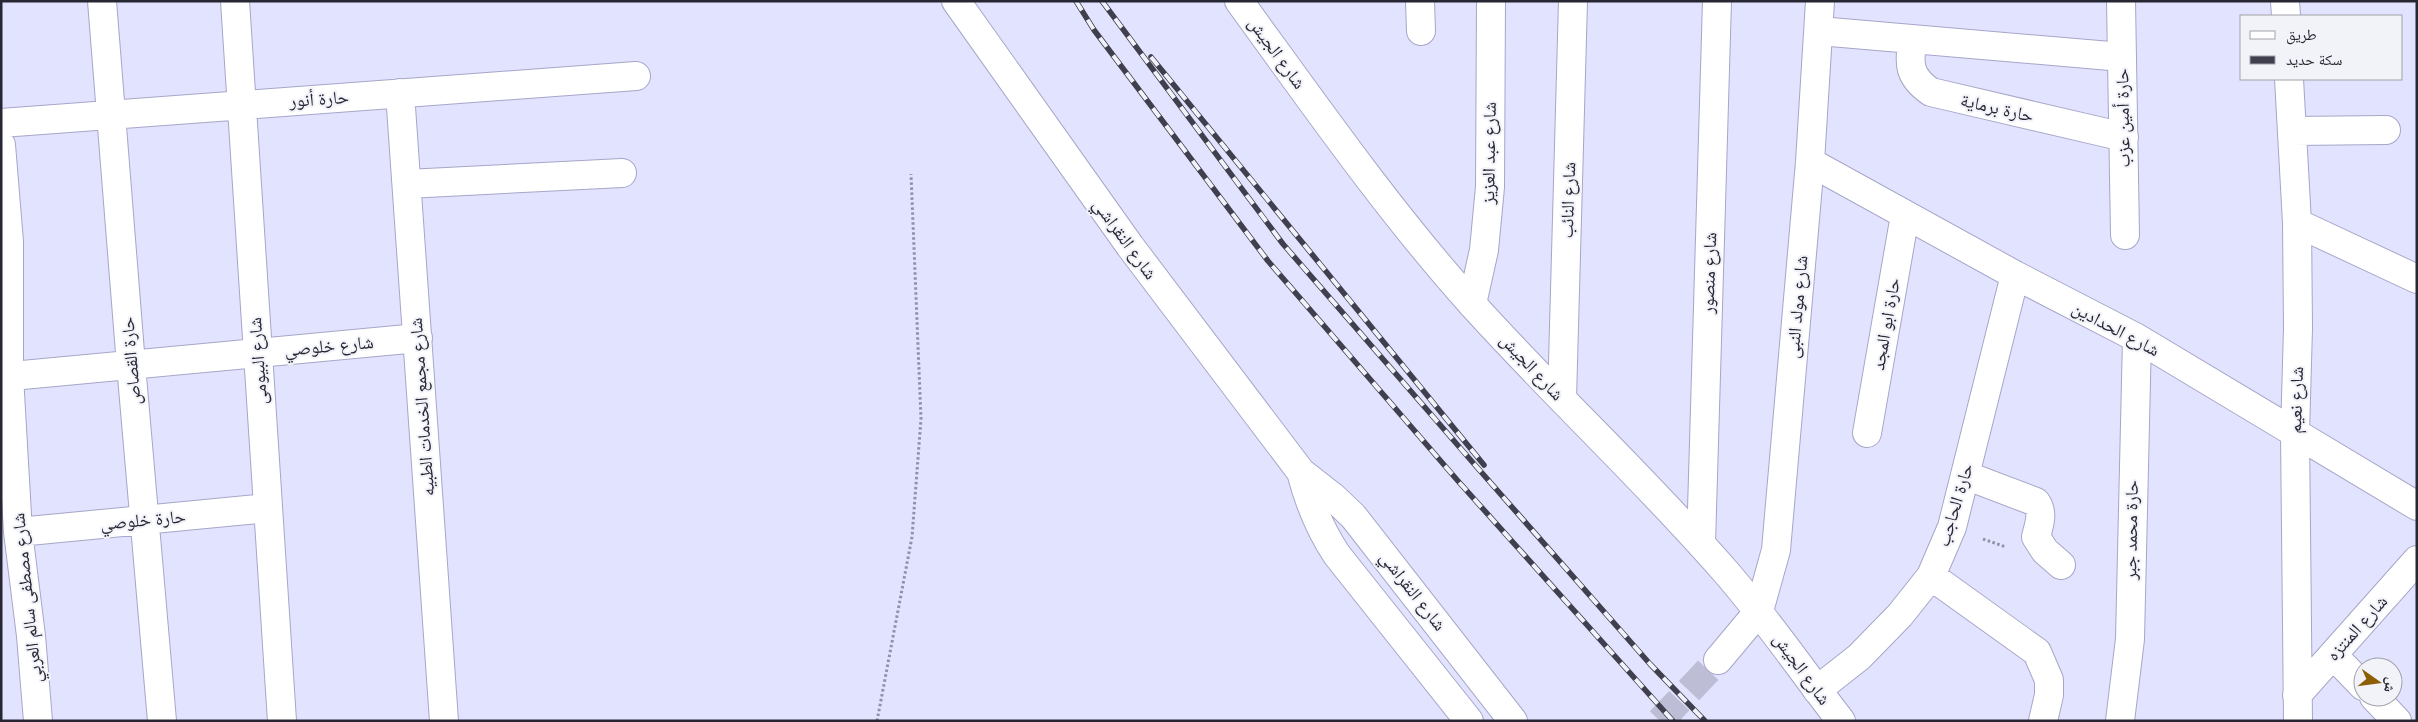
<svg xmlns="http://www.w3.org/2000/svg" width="2418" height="722" font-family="Lato,'Noto Naskh Arabic',sans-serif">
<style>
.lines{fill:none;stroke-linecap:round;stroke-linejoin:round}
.major-tunnel{stroke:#bdbdd6;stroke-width:28;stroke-dasharray:28 14;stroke-linecap:butt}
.minor-casing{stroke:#a6a6c8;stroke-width:30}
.major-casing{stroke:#a6a6c8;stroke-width:30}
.path{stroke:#9091a6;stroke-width:3;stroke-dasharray:2.5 2.5;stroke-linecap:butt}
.minor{stroke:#fff;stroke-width:28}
.major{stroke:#fff;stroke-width:28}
.rail-casing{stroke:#3f3f4e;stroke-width:5.5}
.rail{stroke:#f2f2f9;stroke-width:4;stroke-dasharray:11;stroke-linecap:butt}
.labels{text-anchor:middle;stroke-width:4;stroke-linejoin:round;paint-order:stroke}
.street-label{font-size:18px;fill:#272734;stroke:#f2f2f9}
</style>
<rect width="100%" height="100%" fill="#e2e3ff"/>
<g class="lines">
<!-- major-tunnel -->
<path class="major-tunnel" d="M1660,721L1718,660"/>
<!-- minor casing -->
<g class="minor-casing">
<path id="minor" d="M102,1L131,365L162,721
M235,1L282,721
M1420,1L1421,31
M2121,1L2125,235
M2285,1L2286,16
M1819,31L2122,57
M1913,39C1908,64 1909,77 1931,92L2124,137
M2289,79L2297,223L2298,328L2295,433L2298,721
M400,93L444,721
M1,123L636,76
M2293,131L2386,130
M1,145L9,242V376L18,532L31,636L38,721
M1810,162L2015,275L2137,338L2417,506
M407,184L622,173
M2297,223L2417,279
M1472,304L1484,250L1490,187L1491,1
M1,377L418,338
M1562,399L1573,1
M1867,433L1905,215
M1965,475L2036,502C2044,514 2039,524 2036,537L2045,551L2061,565
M18,532L268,508
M1701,544L1717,1
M1931,576L2037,652L2049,680V695L2043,721
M1759,611L1776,550L1810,162L1820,1
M2333,655L2363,686
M1817,690L1859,657L1900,615L1931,576L1952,527L2015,275
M2297,695L2417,560
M2374,697L2397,721
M2120,721L2130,639L2137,338"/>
</g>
<!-- major casing -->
<g class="major-casing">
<path id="major" d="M956,1L1130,246L1301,472L1333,497L1353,516L1513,721
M1239,1C1314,104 1387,209 1472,304C1554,395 1645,479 1725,571C1767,619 1802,671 1841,721
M1301,472C1309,503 1319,528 1337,555L1469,721
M1718,660L1759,611"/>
</g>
<!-- path -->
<path class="path" d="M1983,539L2006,547
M877,721L912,537L921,419L911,174"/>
<!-- minor -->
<use href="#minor" class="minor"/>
<!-- major -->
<use href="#major" class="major"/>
<!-- rail casing -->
<g class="rail-casing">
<path id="rail" d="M1076,1L1094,30L1268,261L1458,481L1673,721
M1102,1L1283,244L1475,465L1650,664L1705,721
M1151,57L1484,465"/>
</g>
<!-- rail -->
<use href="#rail" class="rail"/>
</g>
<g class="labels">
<!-- street labels -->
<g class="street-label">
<text transform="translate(1277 53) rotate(54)" y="6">شارع الجيش</text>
<text transform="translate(319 99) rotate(-4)" y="6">حارة أنور</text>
<text transform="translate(1997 108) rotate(13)" y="6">حارة برماية</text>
<text transform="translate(2123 118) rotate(-91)" y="6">حارة أمين عزب</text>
<text transform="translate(1489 153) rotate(-89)" y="6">شارع عبد العزيز</text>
<text transform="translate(1568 200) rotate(-88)" y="6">شارع النائب</text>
<text transform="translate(1125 239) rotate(54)" y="6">شارع النقراشي</text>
<text transform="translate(1709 273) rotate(-88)" y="6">شارع منصور</text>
<text transform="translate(1797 307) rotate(-85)" y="6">شارع مولد النبى</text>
<text transform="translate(1886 324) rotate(-80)" y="6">حارة ابو المجد</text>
<text transform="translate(2116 329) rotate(28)" y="6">شارع الحدادين</text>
<text transform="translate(329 346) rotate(-5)" y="6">شارع خلوصي</text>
<text transform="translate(131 361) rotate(-95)" y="6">حارة القصاص</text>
<text transform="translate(258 361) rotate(-94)" y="6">شارع البيومى</text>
<text transform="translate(1532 367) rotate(47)" y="6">شارع الجيش</text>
<text transform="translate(2296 400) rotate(-88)" y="6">شارع نعيم</text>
<text transform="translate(422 407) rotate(-94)" y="6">شارع مجمع الخدمات الطبيه</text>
<text transform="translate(1955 505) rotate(-73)" y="6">حارة الحاجب</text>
<text transform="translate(143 520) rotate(-5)" y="6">حارة خلوصي</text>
<text transform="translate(2131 530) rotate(-89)" y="6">حارة محمد جبر</text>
<text transform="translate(1413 591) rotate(52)" y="6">شارع النقراشي</text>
<text transform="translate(27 598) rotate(-96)" y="6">شارع مصطفى سالم العربي</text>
<text transform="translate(2357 628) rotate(-48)" y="6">شارع المنتزه</text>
<text transform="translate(1802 669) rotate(54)" y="6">شارع الجيش</text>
</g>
</g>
<!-- border -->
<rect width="2418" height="722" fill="none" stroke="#272734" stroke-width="5"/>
<!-- legend -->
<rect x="2240" y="15" width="162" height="65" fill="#f2f2f9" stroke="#a1a1aa"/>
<rect x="2250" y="31" width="25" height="8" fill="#ffffff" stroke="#a1a1aa"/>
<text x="2286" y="40" font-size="15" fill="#272734">طريق</text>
<rect x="2250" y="56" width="25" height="8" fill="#3f3f4e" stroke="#a1a1aa"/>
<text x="2286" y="65" font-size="15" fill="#272734">سكة حديد</text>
<!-- north arrow -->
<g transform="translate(2378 682) rotate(104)"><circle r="24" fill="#f2f2f9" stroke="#a1a1aa"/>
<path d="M0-4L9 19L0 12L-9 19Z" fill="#8d5f07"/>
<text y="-8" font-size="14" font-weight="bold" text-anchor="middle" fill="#272734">ش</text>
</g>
</svg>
